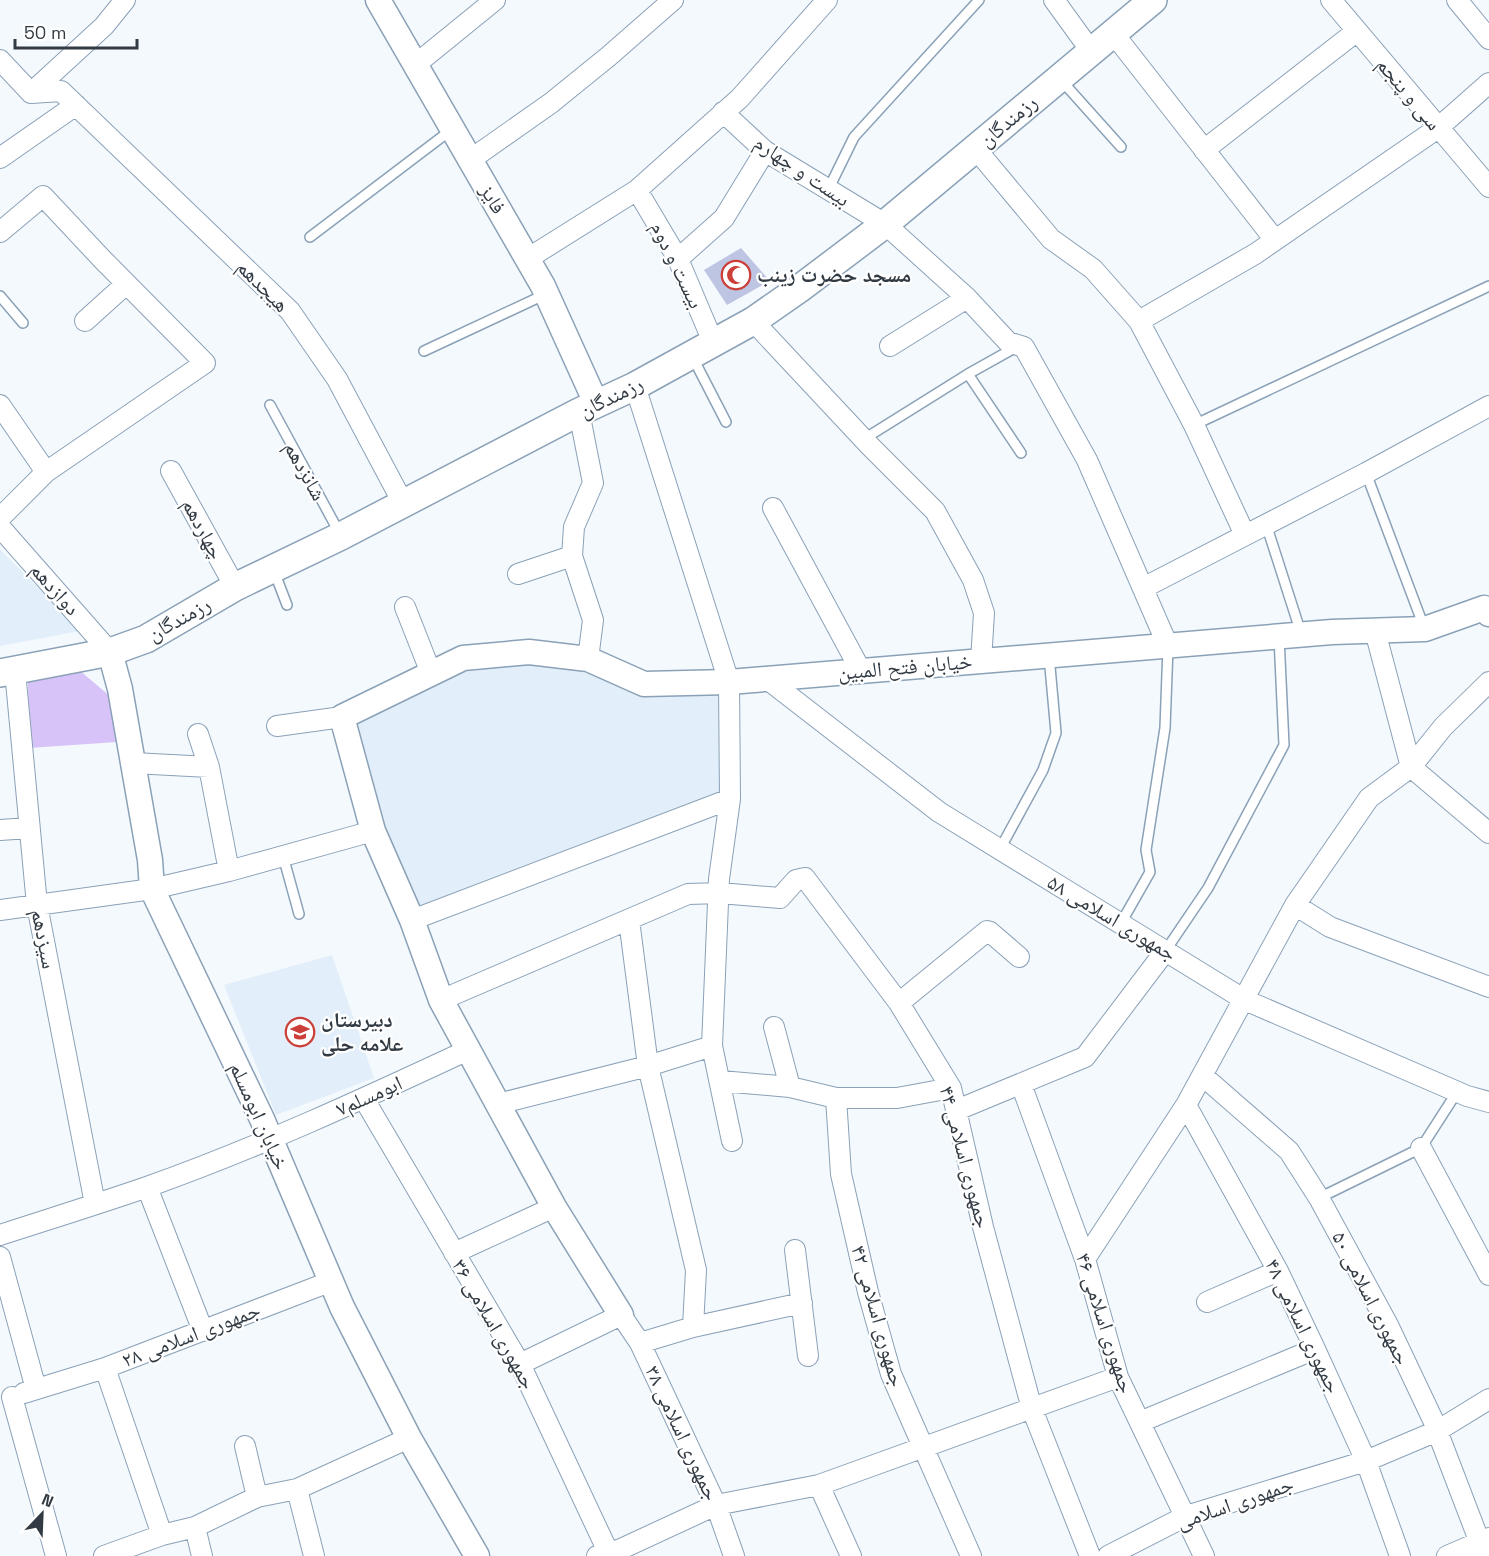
<svg xmlns="http://www.w3.org/2000/svg" width="1489" height="1556" font-family="'Space Grotesk','Noto Naskh Arabic',sans-serif">
<style>
.built{fill:#e2eef9}
.green{fill:#d8c3f9}
.building{fill:#bec5e2}
.lines{fill:none;stroke-linecap:round;stroke-linejoin:round}
.service-casing{stroke:#8aa1b7;stroke-width:12}
.minor-casing{stroke:#8aa1b7;stroke-width:22}
.tertiary-casing{stroke:#8aa1b7;stroke-width:27}
.secondary-casing{stroke:#8aa1b7;stroke-width:30}
.service{stroke:#fff;stroke-width:9}
.minor{stroke:#fff;stroke-width:20}
.tertiary{stroke:#fff;stroke-width:24}
.secondary{stroke:#fff;stroke-width:27}
.labels{text-anchor:middle;stroke-width:4.5;stroke-linejoin:round;paint-order:stroke}
.street-label{font-size:21px;fill:#323b44;stroke:#fff}
.poi-label{font-size:21px;font-weight:bold;fill:#323b44;stroke:#fff;text-anchor:start}
</style>
<rect width="100%" height="100%" fill="#f4f9fe"/>
<!-- built -->
<path class="built" d="M0,549L80,631L0,646Z
M463,658L588,659L645,696L729,682L730,799L408,911L342,717Z
M332,955L374,1078L276,1115L224,985Z"/>
<!-- green -->
<path class="green" d="M79,670L111,697L117,742L29,748L28,682Z"/>
<!-- building -->
<path class="building" d="M741,248L770,281L727,305L704,270Z"/>
<g class="lines">
<!-- service casing -->
<g class="service-casing">
<path id="service" d="M1061,80L1121,147
M828,190L854,137L979,0
M310,237L451,130
M0,296L23,323
M424,351L546,294
M693,358L726,422
M968,374L1021,453
M270,405L340,534
M1194,425L1489,286
M864,439L968,374L1018,346
M1366,473L1424,627
M1266,524L1301,633
M274,571L287,605
M1000,849L1043,770L1056,733L1049,656
M283,856L299,914
M1121,923L1150,872L1146,850L1165,728L1168,647
M1166,950L1208,888L1284,745L1279,637
M1319,1198L1421,1148L1457,1092"/>
</g>
<!-- minor casing -->
<g class="minor-casing">
<path id="minor" d="M1054,0L1091,51
M1331,0L1489,187
M1457,0L1489,39
M1113,33L1275,240
M0,60L31,93L61,91L290,311L337,379L403,503
M415,65L495,0
M31,93L104,26L125,0
M723,112L765,151L885,224L967,298L1008,342L1024,347L1087,460L1168,646
M975,148L1051,239L1093,269L1139,321L1194,425L1245,535
M1204,150L1357,31
M0,158L76,105
M470,160L551,103L609,56L673,0
M637,190L678,259L713,342
M0,232L43,196L102,259L205,363L46,472L0,518
M527,259L637,190L740,98L827,0
M678,259L724,218L765,151
M85,321L126,284
M753,321L869,445L935,511L973,580L984,613L981,661
M1139,321L1255,254L1438,128L1489,83
M890,346L967,298
M635,386L729,682L730,799L719,879L712,1046L732,1141
M0,405L46,472
M579,412L593,483L574,527L572,556L593,620L588,659
M171,471L235,587
M773,508L861,671
M0,527L110,652
M518,574L572,556
M1143,588L1366,473L1489,406
M405,607L431,673
M1375,631L1411,767L1489,833
M15,671L37,905L95,1204
M767,679L939,812L1245,1000L1467,1096L1489,1102
M277,726L342,717
M198,734L209,767L229,871
M133,763L209,767
M0,830L29,828
M1295,905L1330,927L1489,987
M0,910L152,889L229,871L373,831
M412,920L730,799
M629,920L648,1066L696,1270L693,1327
M441,1000L688,894L720,893L780,898L796,880L805,878L899,1003L951,1088L983,1227L1032,1409L1090,1556
M899,1003L987,931L990,932L1019,957
M774,1027L790,1087
M1203,1076L1289,1151L1319,1198L1388,1325L1433,1420L1485,1556
M721,1081L790,1087L836,1098H897L951,1088
M1021,1084L1085,1259L1118,1377L1204,1556
M836,1098L841,1174L868,1292L891,1374L971,1556
M364,1099L520,1364L610,1556
M498,1104L648,1066L712,1046
M1186,1105L1278,1271L1315,1349L1366,1461L1400,1556
M957,1110L1085,1057L1166,950
M1421,1148L1489,1275
M147,1187L203,1331
M0,1235C49,1219 98,1204 147,1187C257,1148 363,1099 468,1050
M795,1250L808,1356
M454,1253L554,1207
M0,1257L36,1389
M1085,1259L1186,1105L1295,905L1369,798L1411,767L1443,727L1489,682
M1207,1302L1278,1271
M640,1343L693,1327L802,1303
M520,1364L621,1315L640,1343L716,1505L734,1556
M24,1393L105,1368
M12,1397L56,1556
M1140,1422L1315,1349
M245,1446L257,1497
M819,1485L851,1556
M297,1489L314,1556
M195,1527L257,1497L297,1489L409,1438
M104,1556L162,1535
M202,1556L195,1527L162,1535L105,1368L332,1281
M597,1556L621,1549L716,1505L819,1485L1118,1377
M1108,1556L1186,1516L1366,1461L1437,1431L1489,1399
M1447,1556L1489,1538"/>
</g>
<!-- tertiary casing -->
<g class="tertiary-casing">
<path id="tertiary" d="M378,0L543,286L596,403
M110,652L120,689L150,860L152,889L262,1119L342,1307L409,1438L477,1556
M621,1315L554,1207L441,1000L412,920L373,831L342,717L463,658L529,652L588,659L644,684L729,682L1332,632L1425,629L1484,608L1489,614"/>
</g>
<!-- secondary casing -->
<g class="secondary-casing">
<path id="secondary" d="M0,673L110,652L146,639L235,587L341,536L579,412L635,386L753,321L799,289L885,224L1153,0"/>
</g>
<!-- service -->
<use href="#service" class="service"/>
<!-- minor -->
<use href="#minor" class="minor"/>
<!-- tertiary -->
<use href="#tertiary" class="tertiary"/>
<!-- secondary -->
<use href="#secondary" class="secondary"/>
</g>
<!-- icons -->
<defs>
<g id="mosque-ring" transform="scale(1.5)"><circle r="9.5" fill="#fff" stroke="#cc3e38" stroke-width="1.5"/><path d="M3.5-4.9A6 6 0 1 0 3.5 4.9A5 5 0 1 1 3.5-4.9Z" fill="#cc3e38"/></g>
<g id="school-ring" transform="scale(1.5)"><circle r="9.5" fill="#fff" stroke="#cc3e38" stroke-width="1.5"/><path d="M0-5L7-2L0 1L-7-2ZM-4 1L0 2.5L4 1V4Q0 6-4 4Z" fill="#cc3e38"/></g>
</defs>
<g fill-rule="evenodd">
<use href="#mosque-ring" x="736" y="275"/>
<use href="#school-ring" x="300" y="1032"/>
</g>
<g class="labels">
<!-- street labels -->
<g class="street-label">
<text transform="translate(1409 94) rotate(50)" y="7">سی و پنجم</text>
<text transform="translate(1008 121) rotate(-40)" y="7">رزمندگان</text>
<text transform="translate(802 171) rotate(34)" y="7">بیست و چهارم</text>
<text transform="translate(493 199) rotate(60)" y="7">فایز</text>
<text transform="translate(677 265) rotate(64)" y="7">بیست و دوم</text>
<text transform="translate(263 286) rotate(45)" y="7">هیجدهم</text>
<text transform="translate(611 397) rotate(-26)" y="7">رزمندگان</text>
<text transform="translate(305 471) rotate(61)" y="7">شانزدهم</text>
<text transform="translate(203 529) rotate(62)" y="7">چهاردهم</text>
<text transform="translate(55 589) rotate(48)" y="7">دوازدهم</text>
<text transform="translate(179 619) rotate(-29)" y="7">رزمندگان</text>
<text transform="translate(905 667) rotate(-5)" y="7">خیابان فتح المبین</text>
<text transform="translate(1112 918) rotate(31)" y="7">جمهوری اسلامی ۵۸</text>
<text transform="translate(44 939) rotate(79)" y="7">سیزدهم</text>
<text transform="translate(369 1096) rotate(-24)" y="7">ابومسلم۷</text>
<text transform="translate(259 1116) rotate(66)" y="7">خیابان ابومسلم</text>
<text transform="translate(965 1157) rotate(75)" y="7">جمهوری اسلامی ۴۴</text>
<text transform="translate(1371 1298) rotate(63)" y="7">جمهوری اسلامی ۵۰</text>
<text transform="translate(878 1316) rotate(74)" y="7">جمهوری اسلامی ۴۲</text>
<text transform="translate(1105 1323) rotate(72)" y="7">جمهوری اسلامی ۴۶</text>
<text transform="translate(494 1324) rotate(60)" y="7">جمهوری اسلامی ۳۶</text>
<text transform="translate(1303 1326) rotate(64)" y="7">جمهوری اسلامی ۴۸</text>
<text transform="translate(191 1335) rotate(-21)" y="7">جمهوری اسلامی ۲۸</text>
<text transform="translate(682 1433) rotate(65)" y="7">جمهوری اسلامی ۳۸</text>
<text transform="translate(1235 1503) rotate(-19)" y="7">جمهوری اسلامی</text>
</g>
<!-- poi labels -->
<g class="poi-label">
<text x="757" y="282">مسجد حضرت زینب</text>
<text x="321" y="1027">دبیرستان<tspan x="321" dy="24">علامه حلی</tspan></text>
</g>
</g>
<!-- north arrow -->
<g transform="translate(42 1514) rotate(23)" stroke="#ffffff" stroke-width="4.5" paint-order="stroke">
<path d="M0-4.5L10 22L0 15L-10 22Z" fill="#323b44"/>
<text y="-9" font-size="16" font-weight="bold" text-anchor="middle" fill="#323b44">N</text>
</g>
<!-- scale -->
<path d="M15 39v9h122v-9" fill="none" stroke="#323b44" stroke-width="3"/>
<text x="24" y="39" font-size="18" fill="#323b44" stroke="#ffffff" stroke-width="4.5" paint-order="stroke">50 m</text>
</svg>
